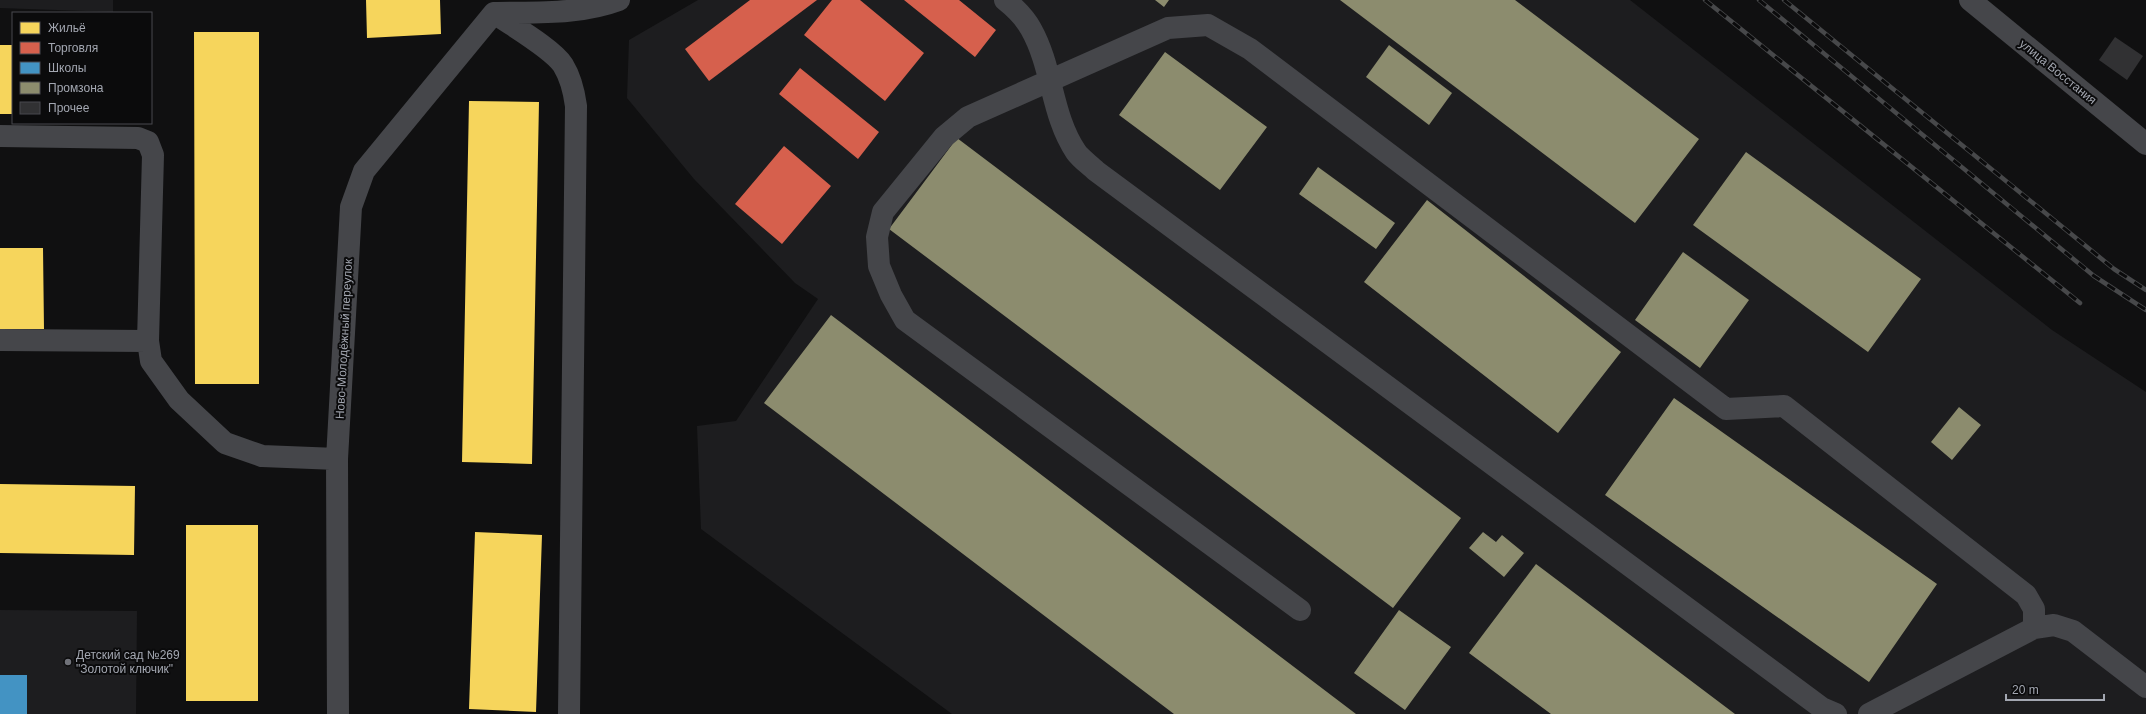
<svg xmlns="http://www.w3.org/2000/svg" width="2146" height="714" font-family="Helvetica,sans-serif">
<style>
.built{fill:#1d1d1f}
.homes{fill:#f6d55c}
.shops{fill:#d6604d}
.schools{fill:#4393c3}
.industry{fill:#8c8c6e}
.building{fill:#313133}
.lines{fill:none;stroke-linecap:round;stroke-linejoin:round}
.minor{stroke:#45464a;stroke-width:22}
.rail-casing{stroke:#47484a;stroke-width:4.5}
.rail{stroke:#0b0b0c;stroke-width:3;stroke-dasharray:9;stroke-linecap:butt}
.poi-dot{fill:#707279;stroke:#0b0b0c;stroke-width:1.5}
.labels{text-anchor:middle;stroke-width:4;stroke-linejoin:round;paint-order:stroke}
.street-label{font-size:12px;fill:#a3a7b1;stroke:#0b0b0c}
.poi-label{font-size:12px;fill:#a3a7b1;stroke:#0b0b0c;text-anchor:start}
</style>
<rect width="100%" height="100%" fill="#101011"/>
<!-- built -->
<path class="built" d="M0,0H113V12L0,8Z
M698,0H1630L2052,330L2146,392V714H952L701,529L697,426L736,421L818,299L795,283L694,179L627,98L629,40Z
M0,610L137,611L136,714H0Z"/>
<!-- homes -->
<path class="homes" d="M366,0H440L441,34L367,38Z
M194,32H259V384H195Z
M0,45H13V114H0Z
M469,101L539,102L532,464L462,462Z
M0,248H43L44,329H0Z
M0,484L135,486L134,555L0,553Z
M186,525H258V701H186Z
M475,532L542,535L536,712L469,709Z"/>
<!-- shops -->
<path class="shops" d="M750,0H817L709,81L685,49Z
M832,0H860L924,53L885,101L804,35Z
M904,0H959L996,30L975,57Z
M800,68L879,132L858,159L779,94Z
M784,146L831,186L782,244L735,204Z"/>
<!-- schools -->
<path class="schools" d="M0,675H27V714H0Z"/>
<!-- industry -->
<path class="industry" d="M1155,0H1169L1164,7Z
M1340,0H1515L1699,139L1635,223Z
M1389,45L1452,93L1429,125L1366,77Z
M1165,52L1267,127L1220,190L1119,115Z
M957,138L1461,518L1393,608L889,229Z
M1746,152L1921,279L1868,352L1693,225Z
M1318,167L1395,223L1376,249L1299,194Z
M1427,200L1621,352L1558,433L1364,282Z
M1683,252L1749,300L1700,368L1635,320Z
M831,315L1356,714H1174L764,403Z
M1674,398L1937,584L1869,682L1605,495Z
M1959,407L1981,425L1952,460L1931,442Z
M1483,532L1496,542L1502,535L1524,553L1504,577L1469,548Z
M1536,564L1735,714H1551L1469,653Z
M1399,610L1451,647L1405,710L1354,673Z"/>
<!-- building -->
<path class="building" d="M2115,37L2143,56L2127,80L2099,60Z"/>
<g class="lines">
<!-- minor -->
<path class="minor" d="M1005,0C1015,8 1025,18 1031,29C1053,68 1051,115 1076,152C1081,159 1090,165 1096,171L1822,708L1836,714
M1970,0L2146,144
M494,13C511,25 553,49 563,65C571,78 574,91 576,106L569,714
M494,13C536,12 579,15 619,0
M0,136L138,138L148,142L153,155L148,341
M0,340L148,341L151,361L179,400L225,443L262,456L337,459
M1300,610L905,320L891,295L879,266L877,237L883,212L944,137L968,117L1168,28L1208,25L1250,49L1726,409L1784,406L2026,595L2034,609V628
M338,714L337,459L351,207L364,171L494,13
M1869,714L2034,628L2054,625L2073,631L2146,687"/>
<!-- rail casing -->
<g class="rail-casing">
<path id="rail" d="M1705,0L2080,303
M1759,0L2094,276L2146,310
M1784,0L2114,269L2146,290"/>
</g>
<!-- rail -->
<use href="#rail" class="rail"/>
</g>
<!-- markers -->
<circle class="poi-dot" cx="68" cy="662" r="4"/>
<g class="labels">
<!-- street labels -->
<g class="street-label">
<text transform="translate(2058 72) rotate(39)" y="4">улица Восстания</text>
<text transform="translate(344 339) rotate(-87)" y="4">Ново-Молодёжный переулок</text>
</g>
<!-- poi labels -->
<g class="poi-label">
<text x="76" y="659">Детский сад №269<tspan x="76" dy="14">"Золотой ключик"</tspan></text>
</g>
</g>
<!-- legend -->
<rect x="12" y="12" width="140" height="112" fill="#0b0b0c" stroke="#48494e"/>
<rect x="20" y="22" width="20" height="12" fill="#f6d55c" stroke="#48494e"/>
<text x="48" y="32" font-size="12" fill="#a3a7b1">Жильё</text>
<rect x="20" y="42" width="20" height="12" fill="#d6604d" stroke="#48494e"/>
<text x="48" y="52" font-size="12" fill="#a3a7b1">Торговля</text>
<rect x="20" y="62" width="20" height="12" fill="#4393c3" stroke="#48494e"/>
<text x="48" y="72" font-size="12" fill="#a3a7b1">Школы</text>
<rect x="20" y="82" width="20" height="12" fill="#8c8c6e" stroke="#48494e"/>
<text x="48" y="92" font-size="12" fill="#a3a7b1">Промзона</text>
<rect x="20" y="102" width="20" height="12" fill="#313133" stroke="#48494e"/>
<text x="48" y="112" font-size="12" fill="#a3a7b1">Прочее</text>
<!-- scale -->
<path d="M2006 694v6h98v-6" fill="none" stroke="#a3a7b1" stroke-width="2"/>
<text x="2012" y="694" font-size="12" fill="#a3a7b1" stroke="#0b0b0c" stroke-width="3" paint-order="stroke">20 m</text>
</svg>
